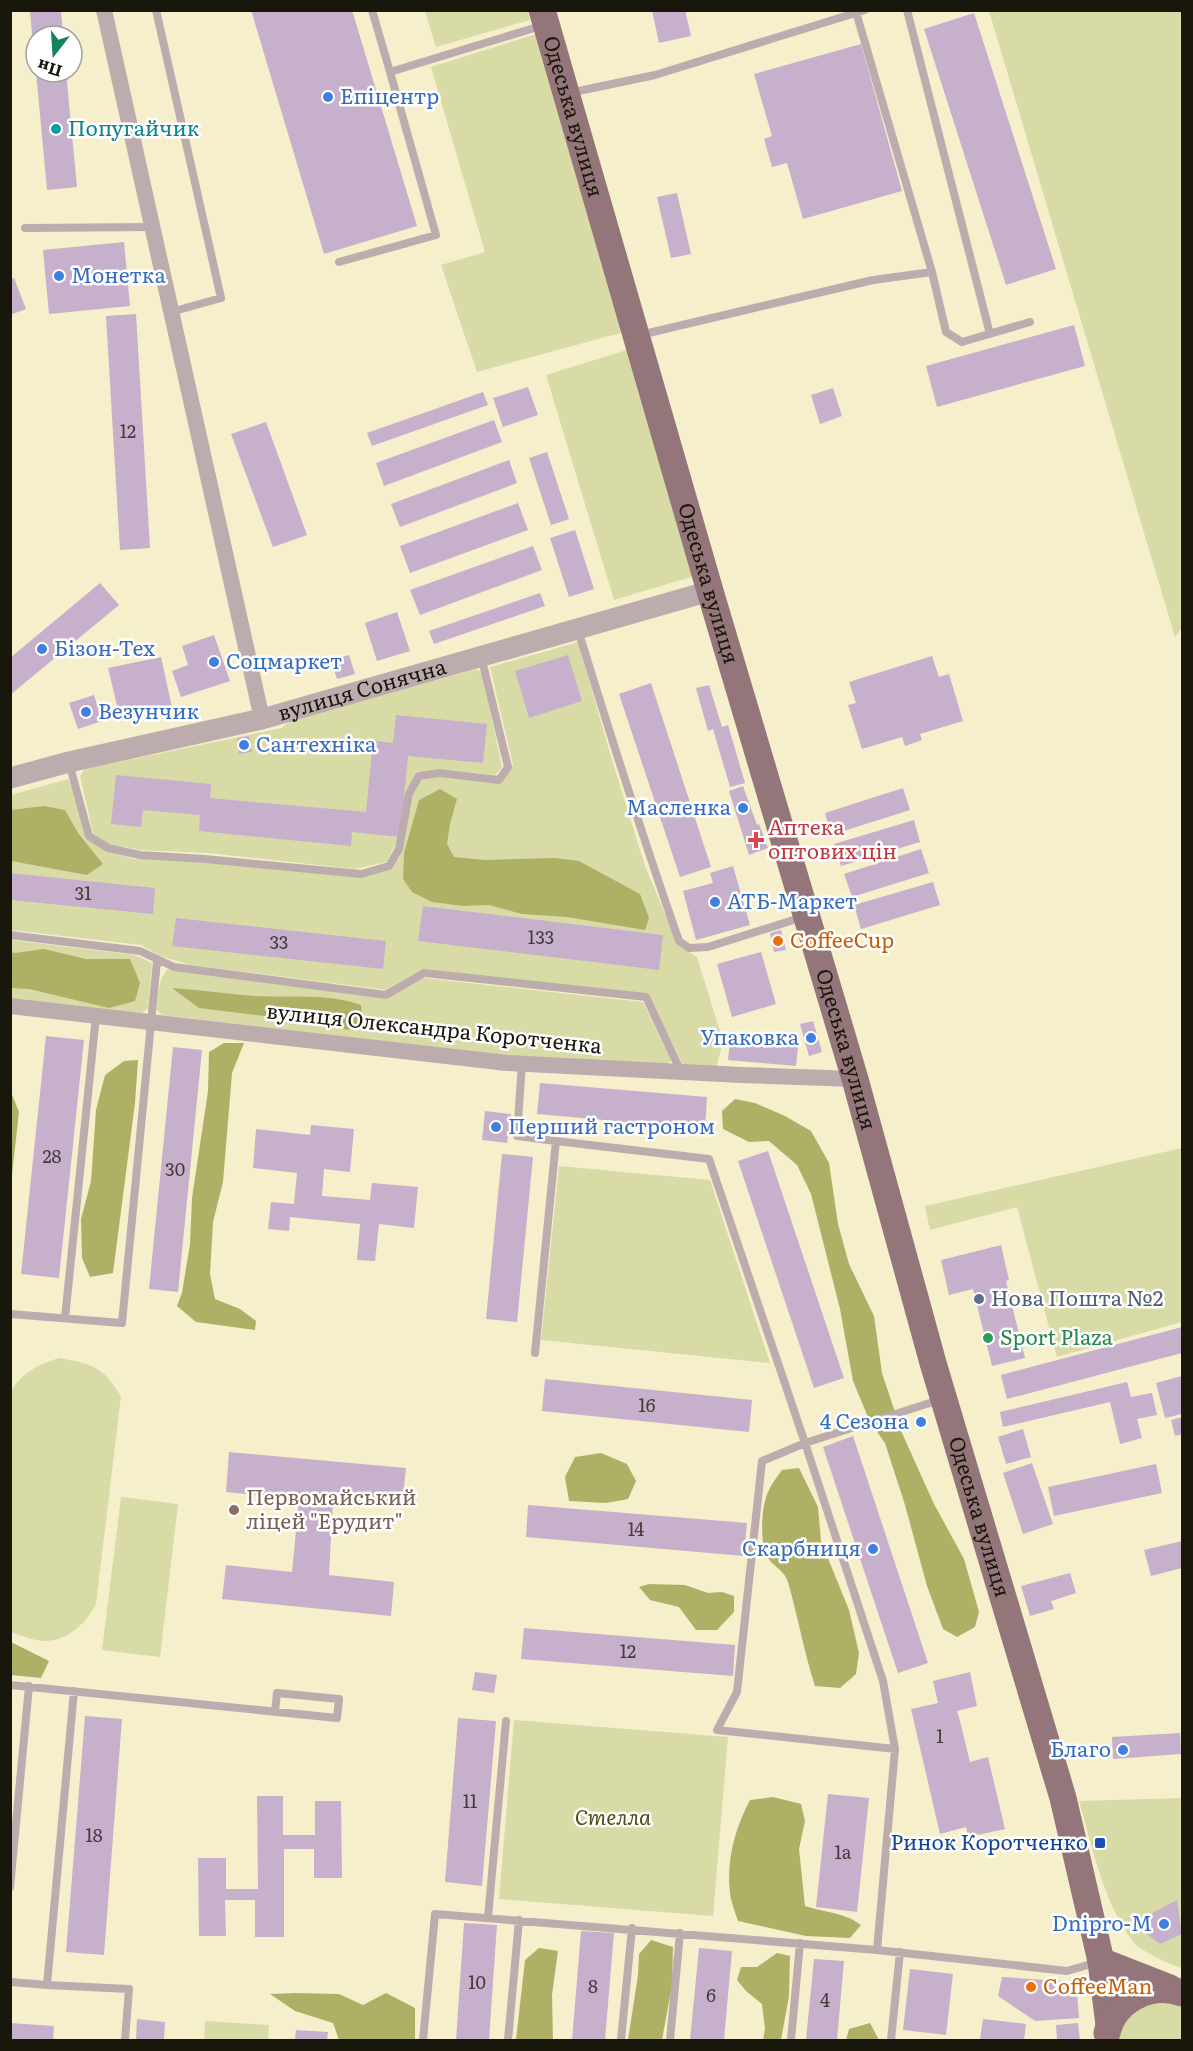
<svg xmlns="http://www.w3.org/2000/svg" width="1193" height="2051" font-family="Literata,serif">
<style>
.green{fill:#d9dba7}
.forest{fill:#aeb165}
.building{fill:#c7b0cc}
.lines{fill:none;stroke-linecap:round;stroke-linejoin:round}
.service{stroke:#bdacae;stroke-width:8}
.minor{stroke:#bdacae;stroke-width:16}
.tertiary{stroke:#bdacae;stroke-width:21}
.primary{stroke:#93757a;stroke-width:27}
.shop-dot{fill:#3f7fe0;stroke:#fff;stroke-width:2}
.culture-dot{fill:#0f9aa8;stroke:#fff;stroke-width:2}
.health-dot{fill:#e0444e;stroke:#fff;stroke-width:2}
.food-dot{fill:#e8710a;stroke:#fff;stroke-width:2}
.service-dot{fill:#5c6f8a;stroke:#fff;stroke-width:2}
.leisure-dot{fill:#2e9e5b;stroke:#fff;stroke-width:2}
.education-dot{fill:#8d6e63;stroke:#fff;stroke-width:2}
.transit-dot{fill:#1a4fb4;stroke:#fff;stroke-width:2}
.labels{text-anchor:middle;stroke-width:5;stroke-linejoin:round;paint-order:stroke}
.number-label{font-size:18px;fill:#443d3b}
.shop-label{font-size:21px;fill:#366cbe;stroke:#fff;text-anchor:start}
.street-label{font-size:21px;fill:#19170b;stroke:#fff}
.culture-label{font-size:21px;fill:#0d838f;stroke:#fff;text-anchor:start}
.health-label{font-size:21px;fill:#be3a42;stroke:#fff;text-anchor:start}
.food-label{font-size:21px;fill:#c56008;stroke:#fff;text-anchor:start}
.service-label{font-size:21px;fill:#4e5e75;stroke:#fff;text-anchor:start}
.leisure-label{font-size:21px;fill:#27864d;stroke:#fff;text-anchor:start}
.education-label{font-size:21px;fill:#785e54;stroke:#fff;text-anchor:start}
.park-label{font-size:21px;font-style:italic;fill:#4b4c12;stroke:#fff}
.transit-label{font-size:21px;fill:#164399;stroke:#fff;text-anchor:end}
</style>
<rect width="100%" height="100%" fill="#f5efcc"/>
<!-- green -->
<path class="green" d="M425,11H527L530,20L436,47Z
M989,11H1182V627L1175,637Z
M536,34L624,332L477,372L441,265L485,252L431,67Z
M630,349L698,575L614,600L546,375Z
M578,642L609,750L645,866L678,945L697,957L723,1041L716,1069L684,1067L648,995L422,970L387,990L191,965L160,956L141,945L11,930V795L68,779L75,795L83,828L105,851L135,859L168,857L361,874L389,866L399,858L403,848L413,796L421,780L438,777L499,784L513,765L490,667Z
M477,669L482,673L502,767L495,775L438,769L417,772L408,792L400,837L386,862L355,869L207,853L141,850L107,844L93,833L80,776L84,769L282,728L290,721Z
M11,940L135,955L152,963L148,1008L140,1015L11,1000Z
M168,969L386,999L424,978L643,1002L671,1060L667,1067L521,1059L162,1015L157,1010C158,997 158,978 168,969Z
M1182,1148V1322L1057,1357L1017,1207L930,1230L925,1206Z
M559,1166L710,1180L770,1363L541,1340Z
M59,1358C93,1364 102,1366 121,1396L96,1604C86,1623 68,1641 45,1641C35,1641 23,1636 13,1633L11,1631L10,1393C22,1372 38,1365 59,1358Z
M121,1497L178,1504L160,1657L102,1650Z
M514,1720L728,1737L713,1916L499,1899Z
M1182,1798V1968C1171,1965 1141,1951 1134,1943C1103,1902 1093,1849 1079,1801Z
M1159,2000L1182,2006V2040H1119C1124,2013 1136,2011 1159,2000Z
M205,2021L269,2025L268,2040H204Z"/>
<!-- forest -->
<path class="forest" d="M440,789L457,799L450,824L447,844L454,857L485,860L555,858L579,861L640,894L649,918L645,930L567,917L522,914L489,905L463,906L432,902L412,892L403,879L404,853L419,800Z
M44,806L65,810L78,833L103,864L87,875L11,861V810Z
M44,949L86,959H130L140,983L135,1001L109,1008L29,989L11,988V952L15,953Z
M172,988C200,990 228,994 256,996C292,998 327,993 361,1005L363,1023L348,1030L297,1020L199,1008Z
M224,1043H244L232,1073L223,1182L213,1222L210,1274L215,1299L240,1309L256,1321L255,1330L196,1322L177,1306L182,1293L190,1244L192,1198L208,1091L209,1052Z
M138,1060L135,1103L113,1273L90,1277L82,1258L81,1219L91,1181L96,1110L105,1075L124,1061Z
M11,1092L19,1112L11,1184Z
M735,1099L755,1103L785,1116L811,1131L829,1163L838,1224L849,1264L874,1316L882,1373L902,1433L934,1504L964,1559L979,1612L975,1627L957,1637L943,1629L927,1586L905,1505L885,1443L870,1422L853,1381L840,1309L811,1194L797,1165L769,1141L749,1142L723,1129L722,1111Z
M601,1453L627,1464L636,1481L628,1499L606,1503L569,1501L565,1477L575,1457Z
M799,1468L818,1507L821,1541L849,1610L859,1653L856,1674L840,1688L815,1686C804,1652 798,1617 788,1582C785,1571 774,1567 768,1558C759,1543 761,1505 769,1490C772,1483 778,1476 782,1470Z
M649,1584L685,1585L708,1593L722,1592L734,1596V1612L717,1630H696L679,1607L650,1600L639,1587Z
M11,1642L49,1661L41,1678L11,1675Z
M773,1797L801,1804L805,1821L799,1849L805,1906C823,1912 846,1913 861,1925L850,1938L806,1936L738,1921C735,1912 731,1902 730,1893C726,1861 735,1828 750,1800Z
M651,1940L673,1947L672,1985L662,2040H628L638,1975L639,1954Z
M539,1948L558,1951L552,1995L553,2040H516L525,1960Z
M777,1953L790,1956L789,1996L781,2040H763L765,2029L762,2004L746,1991L737,1980L741,1967H757Z
M295,1993L339,1994L363,2005L386,1993L415,2008V2040H339L333,2023L295,2011L270,1994Z
M870,2023L879,2040H846L849,2029Z"/>
<!-- building -->
<path class="building" d="M30,10H61L63,36H36V58H34Z
M251,10H352L417,226L324,254Z
M652,10H685L691,36L659,43Z
M974,13L1056,269L1006,285L924,29Z
M861,44L902,191L803,219L787,163L772,167L764,139L772,136L754,74Z
M36,72H66L77,187L47,190Z
M677,193L691,254L671,258L657,197Z
M124,242L130,306L49,314L43,250Z
M14,278L26,309L10,315V280Z
M136,314L150,548L120,550L106,316Z
M1074,325L1085,366L937,407L926,366Z
M528,387L538,415L503,427L493,398Z
M833,388L842,416L820,424L811,395Z
M483,392L488,405L372,446L367,433Z
M494,420L502,442L384,486L376,463Z
M266,422L307,535L273,547L231,434Z
M547,452L569,519L551,525L529,458Z
M509,460L517,483L400,527L391,504Z
M518,503L528,530L410,573L400,546Z
M575,530L594,589L569,597L550,538Z
M533,546L542,570L420,615L410,590Z
M100,583L119,605L10,695V658Z
M540,593L545,606L434,644L429,631Z
M397,612L410,651L377,661L365,623Z
M214,635L230,681L181,697L172,671L188,665L182,646Z
M349,655L355,674L337,679L331,660Z
M568,655L582,701L529,718L515,671Z
M932,656L939,677L949,674L963,721L920,734L922,740L905,746L902,737L862,749L848,705L856,703L849,682Z
M161,657L172,707L120,718L108,668Z
M651,683L711,867L680,877L619,694Z
M709,685L722,727L728,725L745,783L730,787L713,729L708,731L696,688Z
M94,695L102,721L78,729L69,703Z
M396,715L487,724L483,763L408,756L400,837L352,832L351,846L199,831L200,815L143,810L141,827L111,824L116,775L211,784L210,798L366,812L373,741L393,743Z
M249,736L252,752L239,754L237,738Z
M743,786L757,825L759,824L768,848L749,855L729,791Z
M903,788L910,810L831,835L825,813Z
M914,820L920,842L841,866L834,844Z
M921,849L929,873L852,897L844,874Z
M733,866L750,925L696,940L683,891L713,883L710,873Z
M10,873L155,888L153,914L10,900Z
M933,882L940,905L861,929L854,905Z
M423,906L663,935L659,970L418,941Z
M176,918L386,941L383,969L172,946Z
M781,930L786,950L774,952L770,933Z
M761,952L776,1004L732,1017L717,964Z
M813,1021L822,1052L809,1056L800,1024Z
M46,1036L84,1040L59,1278L21,1274Z
M730,1041L798,1047L796,1066L728,1060Z
M173,1047L202,1050L178,1292L149,1289Z
M540,1083L707,1097L705,1129L537,1114Z
M485,1111L511,1114L507,1143L482,1140Z
M311,1125L354,1129L350,1172L324,1169L322,1196L370,1200L372,1183L418,1187L414,1228L379,1224L375,1261L357,1260L360,1224L290,1217L289,1231L268,1229L271,1202L294,1204L297,1173L253,1168L256,1129L310,1135Z
M768,1151L844,1378L814,1388L738,1161Z
M502,1154L533,1157L517,1322L486,1319Z
M1001,1245L1009,1280L1006,1281L1025,1358L992,1366L973,1289L949,1295L941,1260Z
M1182,1327V1353L1007,1399L1001,1375Z
M1182,1376V1414L1165,1418L1156,1383Z
M545,1379L752,1400L749,1432L542,1411Z
M1127,1382L1131,1397L1152,1393L1157,1415L1137,1419L1142,1438L1120,1444L1110,1402L1003,1427L1000,1412Z
M1182,1417V1434L1175,1436L1171,1420Z
M1023,1429L1031,1457L1006,1464L998,1437Z
M853,1436L928,1663L898,1673L823,1447Z
M229,1452L406,1468L402,1507L333,1501L329,1575L394,1582L391,1616L222,1599L226,1565L292,1572L299,1499L226,1492Z
M1032,1463L1053,1524L1023,1534L1003,1473Z
M1156,1464L1162,1493L1054,1516L1048,1487Z
M528,1505L747,1523L744,1556L526,1537Z
M1182,1541V1568L1151,1576L1144,1550Z
M1070,1573L1076,1593L1051,1601L1054,1609L1030,1616L1021,1586Z
M524,1628L735,1645L733,1676L521,1659Z
M475,1672L497,1675L494,1693L472,1690Z
M970,1672L977,1706L957,1711L959,1717L970,1762L988,1757L1005,1829L968,1837L966,1827L940,1834L911,1709L938,1703L933,1681Z
M85,1716L122,1719L104,1955L66,1952Z
M458,1718L496,1721L482,1886L445,1882Z
M1180,1733L1181,1754L1113,1759L1112,1737Z
M828,1794L869,1798L857,1912L816,1907Z
M257,1796H283V1835H315V1801H341L342,1878H314V1849H284V1937H255V1900H225L226,1936H199L198,1858H226V1889H258Z
M1177,1900L1182,1934L1160,1944L1139,1928L1137,1921Z
M464,1923L497,1925L489,2040H456Z
M581,1931L614,1933L605,2040H572Z
M699,1948L732,1951L724,2040H690Z
M814,1959L844,1961L837,2040H806Z
M910,1969L953,1974L946,2035L903,2030Z
M1002,1977L1062,1981L1077,1993L1079,2018L1035,2021L998,1996Z
M137,2019L165,2022L164,2040H136Z
M983,2019L1026,2024L1024,2040H980Z
M10,2023L54,2026L53,2040H10Z
M1078,2023L1080,2040H1057L1056,2025Z
M296,2030L328,2032L327,2040H295Z"/>
<g class="lines">
<!-- service -->
<path class="service" d="M156,10L221,298L171,312
M372,10L390,72L544,25
M907,10L990,334
M856,12L932,272L946,332L962,342L1030,322
M569,93L655,75L865,10
M25,228L153,227
M339,262L436,235L390,72
M640,335L873,280L932,272
M578,630C610,734 643,838 679,941L689,948L708,947L803,917
M69,763L89,836L108,848L140,855L205,859L361,874L389,866L399,849L409,794L419,776L439,773L499,780L508,767L481,656
M10,935L140,951L174,967L386,995L424,973L646,997L681,1072
M522,1063L517,1136L556,1141L535,1353
M556,1141L709,1159L805,1443L883,1681L895,1749
M10,1314L122,1323L157,961
M65,1318L96,1016
M10,1685C119,1696 228,1707 337,1718L339,1699L277,1693L275,1712
M10,1887L29,1686
M488,1917L506,1721
M877,1950L895,1749L717,1730L737,1692L762,1461L805,1443L939,1400
M10,1982L47,1985L74,1691
M47,1985L129,1989L125,2040
M423,2040L435,1914L877,1950L1067,1971L1098,1962
M508,2040L519,1920
M621,2040L632,1928
M670,2040L680,1933
M791,2040L800,1943
M891,2040L900,1952"/>
<!-- minor -->
<path class="minor" d="M104,10L262,719
M10,1006L507,1063L741,1075L855,1079"/>
<!-- tertiary -->
<path class="tertiary" id="s1" d="M10,778L69,762L262,719L710,591"/>
<!-- primary -->
<g class="primary">
<path id="s2" d="M542,10L710,591L855,1079L933,1363L1063,1798L1101,1961L1109,2025"/>
<path d="M1101,1961L1170,1988"/>
<path d="M1107,2033C1114,2000 1151,1982 1182,1993"/>
</g>
</g>
<!-- markers -->
<g class="shop-dot">
<circle cx="328" cy="97" r="6"/>
<circle cx="59" cy="276" r="6"/>
<circle cx="42" cy="649" r="6"/>
<circle cx="214" cy="662" r="6"/>
<circle cx="86" cy="712" r="6"/>
<circle cx="244" cy="745" r="6"/>
<circle cx="743" cy="808" r="6"/>
<circle cx="715" cy="902" r="6"/>
<circle cx="811" cy="1038" r="6"/>
<circle cx="496" cy="1127" r="6"/>
<circle cx="921" cy="1422" r="6"/>
<circle cx="873" cy="1549" r="6"/>
<circle cx="1123" cy="1750" r="6"/>
<circle cx="1164" cy="1924" r="6"/>
</g>
<circle class="culture-dot" cx="56" cy="129" r="6"/>
<path class="health-dot" d="M753 831h6v6h6v6h-6v6h-6v-6h-6v-6h6z"/>
<g class="food-dot">
<circle cx="778" cy="941" r="6"/>
<circle cx="1031" cy="1987" r="6"/>
</g>
<circle class="service-dot" cx="979" cy="1299" r="6"/>
<circle class="leisure-dot" cx="988" cy="1338" r="6"/>
<circle class="education-dot" cx="234" cy="1510" r="6"/>
<rect class="transit-dot" x="1094" y="1837" width="12" height="12" rx="3"/>
<g class="labels">
<!-- number labels -->
<g class="number-label">
<text x="128" y="438">12</text>
<text x="83" y="900">31</text>
<text x="541" y="944">133</text>
<text x="279" y="949">33</text>
<text x="52" y="1163">28</text>
<text x="175" y="1176">30</text>
<text x="647" y="1412">16</text>
<text x="636" y="1536">14</text>
<text x="628" y="1658">12</text>
<text x="940" y="1743">1</text>
<text x="470" y="1808">11</text>
<text x="94" y="1842">18</text>
<text x="843" y="1859">1а</text>
<text x="477" y="1989">10</text>
<text x="593" y="1993">8</text>
<text x="711" y="2002">6</text>
<text x="825" y="2007">4</text>
</g>
<!-- shop labels -->
<g class="shop-label">
<text x="340" y="104">Епіцентр</text>
<text x="71" y="283">Монетка</text>
<text x="54" y="656">Бізон-Тех</text>
<text x="226" y="669">Соцмаркет</text>
<text x="98" y="719">Везунчик</text>
<text x="256" y="752">Сантехніка</text>
<text x="731" y="815" text-anchor="end">Масленка</text>
<text x="727" y="909">АТБ-Маркет</text>
<text x="799" y="1045" text-anchor="end">Упаковка</text>
<text x="508" y="1134">Перший гастроном</text>
<text x="909" y="1429" text-anchor="end">4 Сезона</text>
<text x="861" y="1556" text-anchor="end">Скарбниця</text>
<text x="1111" y="1757" text-anchor="end">Благо</text>
<text x="1152" y="1931" text-anchor="end">Dnipro-M</text>
</g>
<!-- street labels -->
<g class="street-label">
<text dy="7" stroke="none"><textPath href="#s2" startOffset="111">Одеська вулиця</textPath></text>
<text dy="7" stroke="none"><textPath href="#s2" startOffset="597">Одеська вулиця</textPath></text>
<text dy="7" stroke="none"><textPath href="#s1" startOffset="363">вулиця Сонячна</textPath></text>
<text transform="translate(434 1029) rotate(6)" y="7">вулиця Олександра Коротченка</text>
<text dy="7" stroke="none"><textPath href="#s2" startOffset="1083">Одеська вулиця</textPath></text>
<text dy="7" stroke="none"><textPath href="#s2" startOffset="1569">Одеська вулиця</textPath></text>
</g>
<!-- culture labels -->
<g class="culture-label">
<text x="68" y="136">Попугайчик</text>
</g>
<!-- health labels -->
<g class="health-label">
<text x="768" y="835">Аптека<tspan x="768" dy="24">оптових цін</tspan></text>
</g>
<!-- food labels -->
<g class="food-label">
<text x="790" y="948">CoffeeCup</text>
<text x="1043" y="1994">CoffeeMan</text>
</g>
<!-- service labels -->
<g class="service-label">
<text x="991" y="1306">Нова Пошта №2</text>
</g>
<!-- leisure labels -->
<g class="leisure-label">
<text x="1000" y="1345">Sport Plaza</text>
</g>
<!-- education labels -->
<g class="education-label">
<text x="246" y="1505">Первомайський<tspan x="246" dy="24">ліцей "Ерудит"</tspan></text>
</g>
<!-- park labels -->
<g class="park-label">
<text x="613" y="1825">Стелла</text>
</g>
<!-- transit labels -->
<g class="transit-label">
<text x="1088" y="1850">Ринок Коротченко</text>
</g>
</g>
<!-- border -->
<rect width="1193" height="2051" fill="none" stroke="#19170b" stroke-width="24"/>
<!-- north arrow -->
<g transform="translate(54 54) rotate(197)"><circle r="28" fill="#ffffff" stroke="#a3a29d" stroke-width="1.5"/>
<path d="M0-4.5L10 22L0 15L-10 22Z" fill="#15825e"/>
<text y="-9" font-size="16" font-weight="bold" text-anchor="middle" fill="#19170b">Пн</text>
</g>
</svg>
